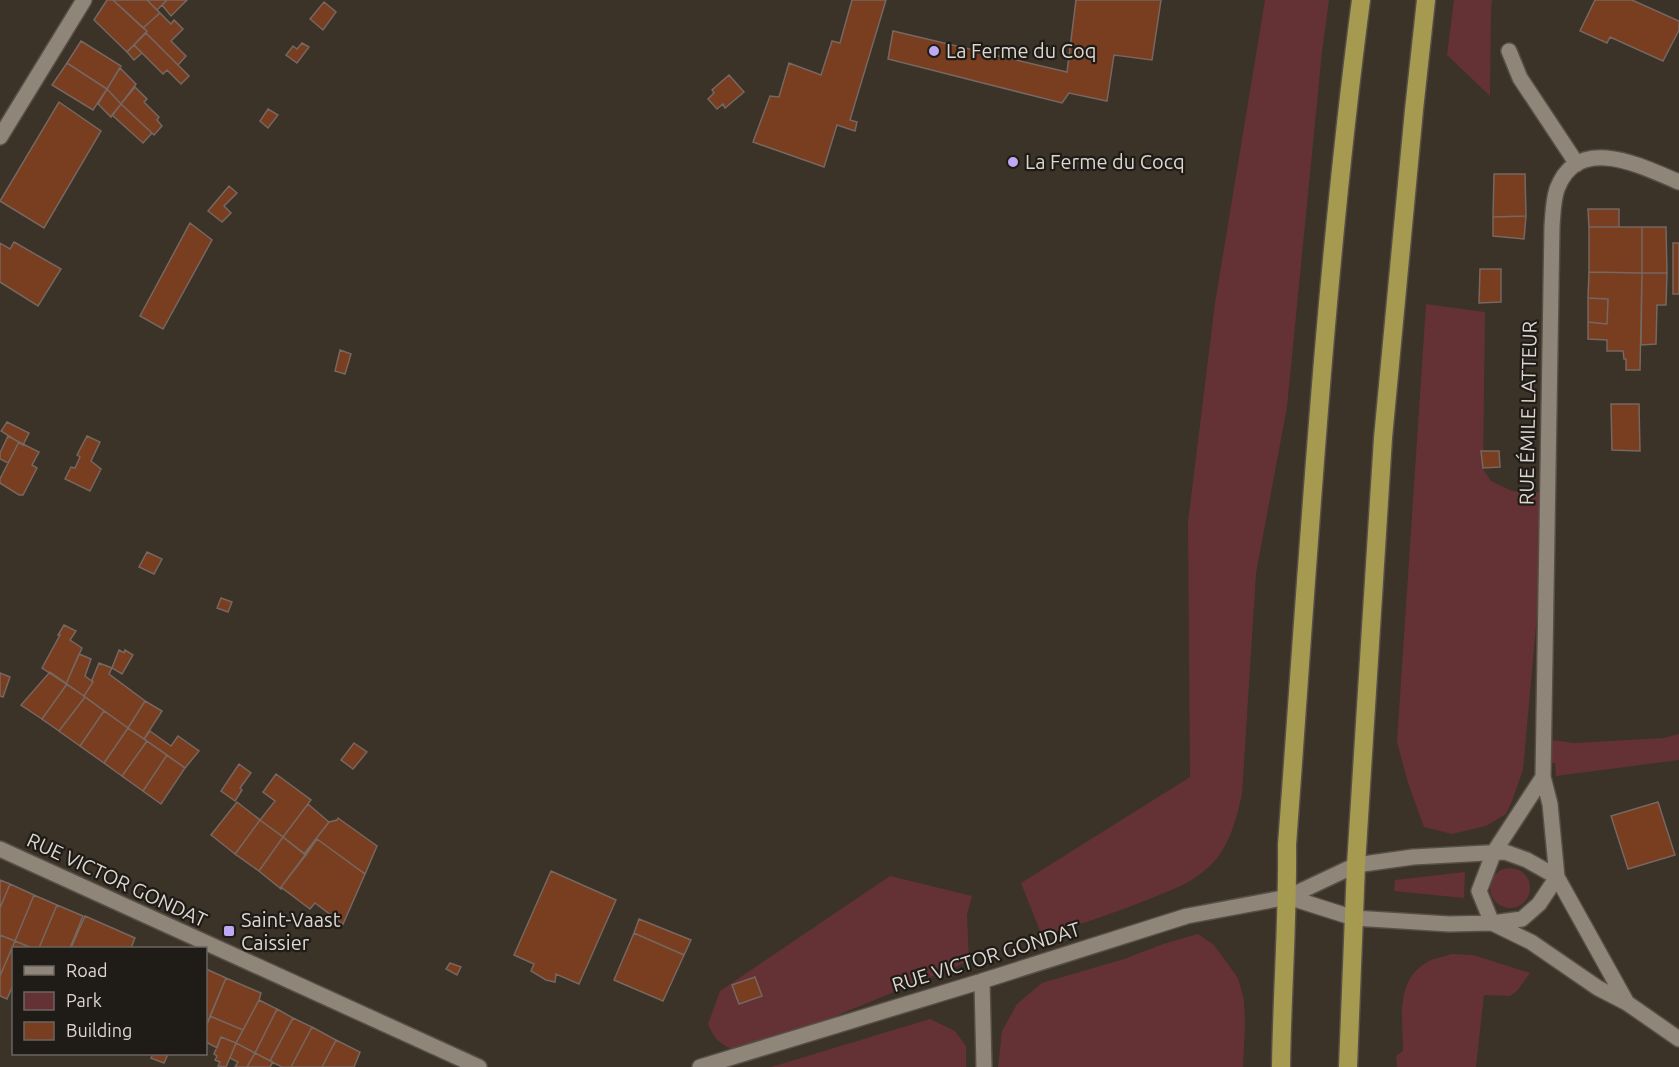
<svg xmlns="http://www.w3.org/2000/svg" width="1679" height="1067" font-family="Ubuntu,sans-serif">
<style>
.green{fill:#643234}
.building{fill:#793d1f;stroke:#766761;stroke-width:1.5}
.lines{fill:none;stroke-linecap:round;stroke-linejoin:round}
.minor-casing{stroke:#564f46;stroke-width:18}
.highway-casing{stroke:#564f46;stroke-width:21}
.minor{stroke:#8f8579;stroke-width:15}
.highway{stroke:#a69a50;stroke-width:18}
.poi-dot{fill:#bea9f4;stroke:#1f1b16;stroke-width:2}
.labels{text-anchor:middle;stroke-width:4.5;stroke-linejoin:round;paint-order:stroke}
.poi-label{font-size:20px;fill:#ddd7d1;stroke:#1f1b16;text-anchor:start}
.street-label{font-size:20px;fill:#ddd7d1;stroke:#1f1b16}
</style>
<rect width="100%" height="100%" fill="#3b3228"/>
<!-- green -->
<path class="green" d="M1265,0H1329L1322,52L1287,407L1256,573L1242,794C1236,821 1228,853 1204,871C1188,885 1166,892 1147,900C1112,914 1077,925 1042,936L1021,883L1190,777L1188,522L1215,303Z
M1454,0H1492L1491,12L1490,96L1447,55Z
M1426,304L1485,312L1483,469L1491,481L1512,491L1548,493L1523,770L1512,801L1506,814L1486,826L1452,834L1424,827L1408,783L1397,742Z
M1679,734V760L1556,776L1555,763H1543L1544,739L1574,743L1664,738Z
M1490 888a20 20 0 1 1 40 0a20 20 0 1 1-40 0Z
M1465,872L1464,898L1394,891L1395,880Z
M890,876L972,896L967,915L969,961L746,1053C726,1048 716,1044 708,1024L720,991Z
M1198,934L1214,945L1238,978L1244,1000L1245,1024L1243,1067H998L1002,1031L1017,1004L1042,983L1124,959L1163,944Z
M1451,954L1473,955L1530,973L1517,991L1510,996L1484,995L1476,1067H1397L1396,1056L1403,1051C1403,1018 1394,980 1429,961C1435,958 1444,957 1451,954Z
M930,1019L955,1031L966,1046V1067H771Z"/>
<!-- building -->
<path class="building" d="M107,0H113L147,31L127,52L94,20Z
M113,0H147L160,13L143,28Z
M147,0H167L157,10Z
M167,0H187L171,16L162,5Z
M852,0H886L850,120L857,122L855,131L837,125L824,167L753,142L770,96L779,97L789,63L821,75L832,41L840,43Z
M1076,0H1161L1152,60L1114,55L1107,101L1069,93L1062,103L888,59L893,31L1067,72Z
M1595,0H1632L1679,21V30L1663,61L1610,37L1607,43L1580,31Z
M324,2L336,12L323,30L310,19Z
M160,13L171,24L174,20L183,29L171,41L186,56L178,65L146,33L147,31L143,28Z
M146,33L189,76L181,84L167,70L163,74L134,45Z
M81,41L121,66L107,89L67,63Z
M302,43L309,47L297,63L286,55L293,46L297,49Z
M134,45L142,53L134,60L127,52Z
M67,63L107,89L93,110L52,85Z
M120,68L136,84L121,104L107,89Z
M729,75L744,92L725,108L723,104L717,109L708,99L714,93L712,90Z
M135,87L147,99L144,102L159,117L157,120L162,126L154,135L121,104Z
M107,89L121,104L111,117L98,104Z
M59,102L101,131L44,228L0,201Z
M121,104L152,133L143,143L112,115Z
M268,109L278,115L268,128L260,121Z
M1494,174H1525L1526,216L1493,217Z
M229,186L237,193L224,206L231,213L222,222L208,211Z
M1588,209H1619V227H1589Z
M1526,216L1524,239L1493,236V217Z
M190,223L212,240L163,329L140,316Z
M1589,227H1642V273L1589,272Z
M1642,227H1666L1667,273H1642Z
M14,242L61,269L38,306L0,282V243L10,249Z
M1673,243H1679V294H1673Z
M1480,269H1501V302L1479,303Z
M1589,272L1642,273L1640,370H1626V359H1624L1623,351H1607V340L1588,339V322L1607,324L1608,299L1588,298Z
M1642,273H1667L1666,305H1657L1656,344L1641,345Z
M1588,298L1608,299L1607,324L1588,322Z
M340,350L351,354L345,374L335,371Z
M1611,404H1639L1640,451L1612,450Z
M7,422L29,433L23,445L1,431Z
M8,436L19,442L8,463L0,459V453Z
M87,436L100,442L91,461L101,469L90,491L65,479L71,467L75,468L80,457L77,455Z
M19,442L39,452L32,465L37,468L23,495H19L0,483V479Z
M1481,451H1499L1500,467L1483,468Z
M147,552L162,559L154,574L139,567Z
M221,598L232,602L228,612L217,608Z
M64,625L76,631L70,640L82,648L66,684L42,668L60,635H58Z
M119,650L124,653L125,650L133,655L122,674L112,668Z
M79,654L91,659L85,676L93,682L84,696L66,684Z
M99,663L112,668L109,674L145,701L128,728L84,696L93,682L92,680Z
M50,672L67,684L42,719L21,705Z
M0,673L10,677L3,697L0,696Z
M67,684L85,697L59,731L42,719Z
M85,697L104,711L80,746L59,731Z
M145,701L162,711L144,739L128,728Z
M104,711L128,728L104,763L80,746Z
M128,728L147,741L122,776L104,763Z
M150,731L171,746L178,736L199,751L185,768L144,739Z
M147,741L167,755L143,791L122,776Z
M354,743L367,752L353,769L341,760Z
M167,755L185,768L161,804L143,791Z
M239,764L251,773L240,788L242,790L235,801L221,791Z
M276,774L311,800L283,837L260,820L275,801L263,792Z
M237,802L260,820L235,854L211,835Z
M1658,802L1675,855L1628,869L1611,816Z
M308,804L329,822L304,854L283,837Z
M338,818L377,846L365,874L317,839L306,855L304,854L329,822L337,820Z
M260,820L283,837L259,871L235,854Z
M283,837L306,855L281,887V889L259,871Z
M317,839L365,874L343,924L315,903L310,909L281,887Z
M551,871L616,900L579,984L556,974L555,982L546,980L531,971L534,964L514,955Z
M0,880L10,884L0,908Z
M10,884L34,895L15,941L0,935V908Z
M34,895L57,905L39,948H32L15,941Z
M57,905L83,916L70,948H39Z
M85,916L135,938L131,948H71Z
M639,919L691,940L684,955L634,933Z
M634,933L684,955L663,1001L614,980Z
M0,935L15,941L0,976Z
M15,941L32,948H14V983L7,999L0,996V976Z
M450,963L461,967L457,975L446,969Z
M206,969L226,978L208,1022L206,1021Z
M755,977L762,996L739,1004L732,985Z
M226,978L261,993L259,1000L243,1030L210,1016Z
M259,1000L277,1009L255,1053L236,1043Z
M277,1009L293,1018L270,1061L255,1053Z
M210,1016L243,1030L236,1043L221,1037L217,1048L206,1042V1027Z
M293,1018L312,1027L291,1067H282L270,1061Z
M312,1027L336,1040L322,1067H291Z
M221,1037L236,1043L226,1067L218,1066L220,1062L215,1060L217,1056L214,1054Z
M336,1040L360,1052L354,1067H322Z
M236,1043L255,1053L247,1067H235L238,1062L230,1058Z
M255,1053L273,1062L270,1067H247Z
M153,1054H168L164,1063L151,1058Z"/>
<g class="lines">
<!-- minor casing -->
<g class="minor-casing">
<path id="minor" d="M1509,51L1520,78L1577,164
M0,137L84,0
M0,849L479,1067
M1288,897L1354,918L1449,924L1492,923L1522,919L1539,904L1557,877L1550,804L1543,777L1552,226C1553,214 1553,201 1557,189C1578,133 1641,166 1679,182
M1492,923L1531,942L1598,988L1627,1003L1679,1039
M1492,923L1479,891L1494,852L1543,777
M982,981L984,1067
M700,1067L982,981L1187,916L1288,897L1356,865L1413,857L1505,852L1527,860L1557,877L1627,1003"/>
</g>
<!-- highway casing -->
<g class="highway-casing">
<path id="highway" d="M1281,1067C1282,993 1288,919 1287,845C1308,563 1324,280 1361,0
M1348,1067L1356,865L1383,438L1414,110L1426,0"/>
</g>
<!-- minor -->
<use href="#minor" class="minor"/>
<!-- highway -->
<use href="#highway" class="highway"/>
</g>
<!-- markers -->
<g class="poi-dot">
<circle cx="934" cy="51" r="6"/>
<circle cx="1013" cy="162" r="6"/>
<rect x="223" y="925" width="12" height="12" rx="3"/>
</g>
<g class="labels">
<!-- poi labels -->
<g class="poi-label">
<text x="946" y="58">La Ferme du Coq</text>
<text x="1025" y="169">La Ferme du Cocq</text>
<text x="241" y="927">Saint-Vaast<tspan x="241" dy="23">Caissier</tspan></text>
</g>
<!-- street labels -->
<g class="street-label">
<text transform="translate(1528 413) rotate(-89)" y="7">RUE ÉMILE LATTEUR</text>
<text transform="translate(117 880) rotate(25)" y="7">RUE VICTOR GONDAT</text>
<text transform="translate(986 957) rotate(-17)" y="7">RUE VICTOR GONDAT</text>
</g>
</g>
<!-- legend -->
<rect x="12" y="947" width="195" height="108" fill="#1f1b16" stroke="#6b6661" stroke-width="1.5"/>
<rect x="24" y="966" width="30" height="9" fill="#8f8579" stroke="#6b6661" stroke-width="1.5"/>
<text x="66" y="977" font-size="18" fill="#ddd7d1">Road</text>
<rect x="24" y="992" width="30" height="18" fill="#643234" stroke="#6b6661" stroke-width="1.5"/>
<text x="66" y="1007" font-size="18" fill="#ddd7d1">Park</text>
<rect x="24" y="1022" width="30" height="18" fill="#793d1f" stroke="#6b6661" stroke-width="1.5"/>
<text x="66" y="1037" font-size="18" fill="#ddd7d1">Building</text>
</svg>
